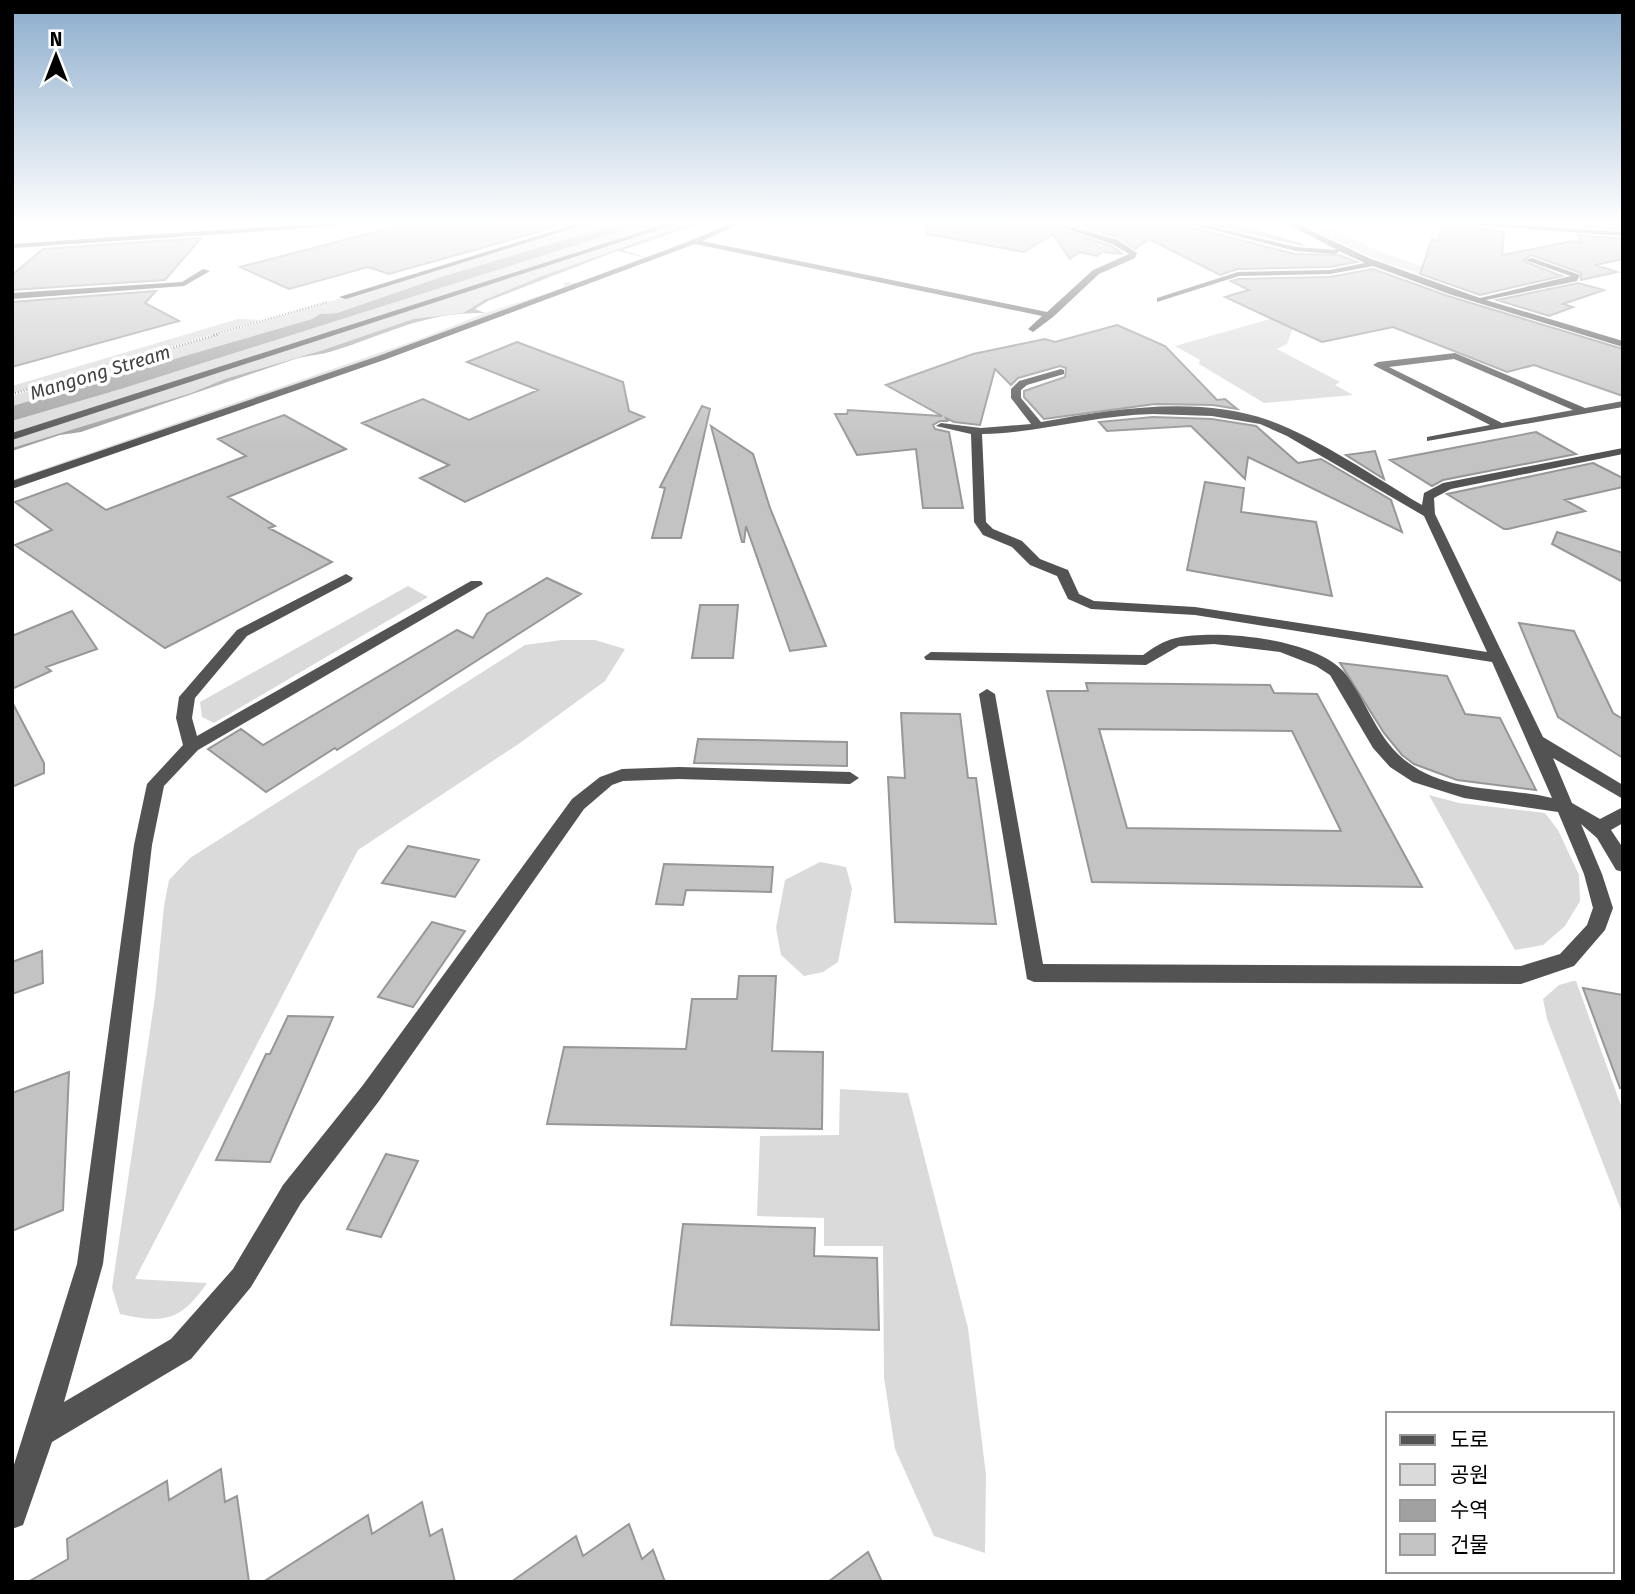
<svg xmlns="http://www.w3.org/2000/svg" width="1635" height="1594" font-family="'Fira Sans','Noto Sans KR',sans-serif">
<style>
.green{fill:#dadada}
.water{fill:#a1a1a1}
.building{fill:#c3c3c3;stroke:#979797;stroke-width:2;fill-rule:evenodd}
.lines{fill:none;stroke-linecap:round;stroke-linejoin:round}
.path-far1{stroke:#757575;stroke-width:2;stroke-dasharray:1 2;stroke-linecap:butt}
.path{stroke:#757575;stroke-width:2.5;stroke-dasharray:1 2;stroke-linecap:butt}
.minor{fill:#535353;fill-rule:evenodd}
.labels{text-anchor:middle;stroke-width:7;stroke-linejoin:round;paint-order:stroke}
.far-water-label{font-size:19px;font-style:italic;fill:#424242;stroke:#fff}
</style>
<rect width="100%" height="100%" fill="#fff"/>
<!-- green -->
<path class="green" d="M597,222H625L444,276L337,313L320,314L312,319L12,406V396Z
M649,222H677L12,436V421L121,389Z
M681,222H694L542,276L484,300L463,313L413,319L320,351L225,379L191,393L12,448V438Z
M737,222L680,247L421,341L12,483V480L425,337L485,313L560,289L564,287V282L577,283Z
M1330,229L1369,247L1447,276L1463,286L1383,263L1315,231Z
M1352,296L1377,311L1292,330L1287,344L1277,349L1340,382L1335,385L1353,395L1264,403L1199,364L1200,360L1175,346Z
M238,319L261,320L12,393V386Z
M408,586L428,597L214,723L202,717L200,702Z
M562,640H595L625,649L605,681L520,743L358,850L135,1279L207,1283C181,1321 164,1324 120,1314L112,1288L155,997L164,906L169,880L190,858L525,645Z
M1429,795L1459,803L1545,813L1558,830L1579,875L1580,901L1565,926L1543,945L1515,950Z
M820,862L846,867L852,889L838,962L823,972L804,976L781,955L776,928L785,880Z
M1573,981H1576L1623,1111V1215L1547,1019L1543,999L1559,985Z
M840,1089L908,1093L968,1328L986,1475L985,1553L934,1536L895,1449L884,1378L883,1246H824V1218L757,1216L760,1136L839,1135Z"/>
<!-- water -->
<path class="water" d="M625,222H649L121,389L12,421V406L312,319L320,314L337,313L444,276Z
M694,222H705L623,250L647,258L617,251L488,301L475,309L485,313C423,312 388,334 333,351C321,355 308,355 295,359L81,432L60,435L12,451V448L191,393L225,379L320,351L413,319L463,313L484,300L542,276Z"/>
<!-- building -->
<path class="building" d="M413,222H551L552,228L389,274L368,267L289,289L240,267Z
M928,222H1042L1044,224L1111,246L1123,254L1102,252L1097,256L1079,252L1070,259L1053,234L1024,252L927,234Z
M1062,222H1179L1181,225L1295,254L1339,255L1357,262L1330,267L1238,269L1220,275L1149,239L1135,249L1119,237Z
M1202,222H1238L1245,228L1303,245Z
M1586,222H1623V229L1583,227Z
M1443,224L1504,232L1502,255L1573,241L1581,242L1578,235L1623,239V259L1596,265L1617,272L1581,280V273L1531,255L1523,261L1562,276L1480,295L1420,274L1432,239L1438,241Z
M201,238L165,280L12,290V275L43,249Z
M1373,269L1448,296L1623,349V396L1534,365L1507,372L1393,327L1322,342L1225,297L1249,290L1231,281L1239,279L1330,277Z
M1578,283L1604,290L1563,304L1573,307L1549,316L1497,300Z
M156,291L145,303L179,321L12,367V302Z
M1117,325L1165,346L1217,400L1225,399L1237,409L1213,405L1155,404L1044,419L1024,397V391L1065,377L1066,368L1060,366L1018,378L1011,385L995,369L980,425L954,422L946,418L947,421H940L933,425L935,429L949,432L963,508H923L916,449L857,455L835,414H847L848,410L942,416L886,385L973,354L1045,339L1055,342Z
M517,342L623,382L629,411L644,417L465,502L420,478L449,465L362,423L423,399L469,420L538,390L467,362Z
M702,406L710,409L681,538H652L665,488L660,487Z
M284,415L346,449L228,497L275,526L269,528L332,562L165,648L15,545L52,530L15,502L67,483L106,510L246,456L218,439Z
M1153,417L1212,419L1256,426L1298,463L1321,459L1391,500L1402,532L1248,457L1245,479L1191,426L1107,431L1099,422Z
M711,426L753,454L770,508L826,646L790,651L746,526L744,542H742Z
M1536,432L1576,454L1443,480L1432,486L1390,460Z
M1375,451L1384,479L1346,455Z
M1593,463L1623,478V487L1565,500L1585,511L1508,529H1504L1447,494Z
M1205,482L1244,488L1241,512L1316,522L1332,596L1187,570Z
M1557,532L1623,553V582L1552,544Z
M547,578L581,594L337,750L335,748L266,792L208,749L241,729L263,745L457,630L473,638L487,614Z
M700,605H738L733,658H692Z
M72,611L97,649L46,667L51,671L12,689V636Z
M1519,623L1574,631L1613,713L1623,719V758L1558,717Z
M1340,663L1447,676L1465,714L1500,718L1536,790L1457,780L1414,764L1402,755L1384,733Z
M1086,683L1270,685L1274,693L1317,694L1422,887L1092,882L1047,691H1088ZM1099,729L1292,731L1341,831L1127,828Z
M12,702L44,763V773L12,787Z
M901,713L960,714L968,778H976L996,924L895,922L888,777L905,778Z
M698,739L847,742V766L694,763Z
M408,846L479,860L455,897L382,883Z
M664,864L773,867L771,892L686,890L683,905L656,904Z
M432,922L465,931L413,1007L378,997Z
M42,951L43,983L12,994V962Z
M739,976H776L772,1051L823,1052L822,1129L547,1124L564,1047L686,1049L692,999H737Z
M1583,988L1623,995V1087L1620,1088Z
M288,1016L333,1017L270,1162L216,1160L266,1054H270Z
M69,1072L63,1210L12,1231V1093Z
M386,1154L418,1161L381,1237L347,1229Z
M683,1224L815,1228L814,1256L877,1258L879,1330L671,1325Z
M221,1469L225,1502L237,1496L249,1582H28L68,1559L67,1539L167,1481L169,1500Z
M422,1502L430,1536L442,1529L455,1582H263L368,1515L372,1534Z
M629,1524L642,1559L653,1550L665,1582H511L576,1536L583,1556Z
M868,1552L882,1582H828Z"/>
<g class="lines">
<!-- path-far1 -->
<path class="path-far1" d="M213,335L327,302"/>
<!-- path -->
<path class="path" d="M12,394L219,334"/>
<!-- minor -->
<path class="minor" d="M337,222L340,226L12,248V244Z
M583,222H593L346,299L339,297Z
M672,222H682L12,440V433Z
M735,222H744L702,241L1047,312L1093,270L1129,254L1112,244L1045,222H1054L1118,240L1137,253L1135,258L1099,274L1053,317L1033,332L1028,329L1042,316L695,244L384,360L12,489V481L378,356L680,245Z
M1182,222H1193L1296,247L1337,250L1284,222H1293L1371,259L1480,298L1571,276L1525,260L1532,258L1580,275L1577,281L1486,300L1623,341V347L1449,294L1373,266L1330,274L1239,276L1157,302V298L1238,272L1330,270L1365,263L1339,251L1336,254L1296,251Z
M1473,222L1623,232V236L1476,225Z
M203,269L210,271L184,286L12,299V293L182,282Z
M1455,353L1585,408L1623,401V407L1427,441V437L1490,425L1373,365L1378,362ZM1454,359L1573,410L1502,423L1389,367Z
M1061,369L1064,370V374L1027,385L1021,390V398L1041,422C1112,409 1198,395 1268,420C1317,437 1376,478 1422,505L1424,493L1443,483L1623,448V454L1451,489L1434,498L1435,514L1543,737L1623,785V799L1553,758L1572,803L1600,819L1623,807V823L1611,830L1623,848V872L1616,870L1597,838L1581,824L1602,874L1613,908L1605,930L1574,966L1521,984L1034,982L1027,979L979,694L987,689L995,694L1043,964L1521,966L1560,954L1587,925L1593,908L1584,874L1558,812L1464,798L1413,782L1390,767L1373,748L1330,675L1316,666L1280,652L1214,644L1179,646L1146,665L926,660L924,657L931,652L1143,655C1153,648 1163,641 1176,638C1216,629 1315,638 1344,672C1369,703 1377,743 1413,766C1453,793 1506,787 1552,798L1492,662L1195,615L1091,609L1068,599L1057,576L1030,565L1012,547L983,535L974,522L971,434L936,426L941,423L981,428L1031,424L1011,398V389L1019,381ZM1153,414L1212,416L1260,424L1287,436L1424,516L1487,652L1195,607L1094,601L1079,594L1068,570L1040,559L1022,541L993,529L986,522L982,434C1040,433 1095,415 1153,414Z
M346,574L353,578L351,581L247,636L195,698L192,718L197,736L471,581H481L483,584L198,750L164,786L152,845L103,1264L64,1402L171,1339L233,1269L283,1185L363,1085L572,799L600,777L622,769L679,767L850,772L859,778L850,784L679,779L623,781L612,785L584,809L379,1101L301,1203L251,1287L191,1359L52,1442L23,1525L12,1529V1471L77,1264L134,845L147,784L183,745L176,718L179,697L237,630Z"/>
</g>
<!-- sky -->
<linearGradient id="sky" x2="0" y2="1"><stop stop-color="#8baccc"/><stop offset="0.5" stop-color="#fff"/><stop offset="1" stop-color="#fff" stop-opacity="0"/></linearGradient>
<rect width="1635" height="445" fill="url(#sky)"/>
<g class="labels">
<!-- far-water labels -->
<g class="far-water-label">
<text transform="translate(100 372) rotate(-17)" y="7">Mangong Stream</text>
</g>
</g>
<!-- border -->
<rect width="1635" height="1594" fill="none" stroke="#000000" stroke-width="28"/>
<!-- legend -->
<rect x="1386" y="1412" width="228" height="161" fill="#ffffff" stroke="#999999" stroke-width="2"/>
<rect x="1400" y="1435" width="35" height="10" fill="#535353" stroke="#999999" stroke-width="2"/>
<text x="1450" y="1447" font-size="21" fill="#000000">도로</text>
<rect x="1400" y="1464" width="35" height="21" fill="#dadada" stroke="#999999" stroke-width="2"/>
<text x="1450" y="1482" font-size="21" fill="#000000">공원</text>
<rect x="1400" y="1500" width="35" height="21" fill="#a1a1a1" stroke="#999999" stroke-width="2"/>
<text x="1450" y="1517" font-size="21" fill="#000000">수역</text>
<rect x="1400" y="1534" width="35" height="21" fill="#c3c3c3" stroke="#999999" stroke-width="2"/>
<text x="1450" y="1552" font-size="21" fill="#000000">건물</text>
<!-- north arrow -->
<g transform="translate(56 56)" stroke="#ffffff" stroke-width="5" paint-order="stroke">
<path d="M0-5L12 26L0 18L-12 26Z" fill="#000000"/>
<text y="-10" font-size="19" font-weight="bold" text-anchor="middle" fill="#000000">N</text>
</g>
</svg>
